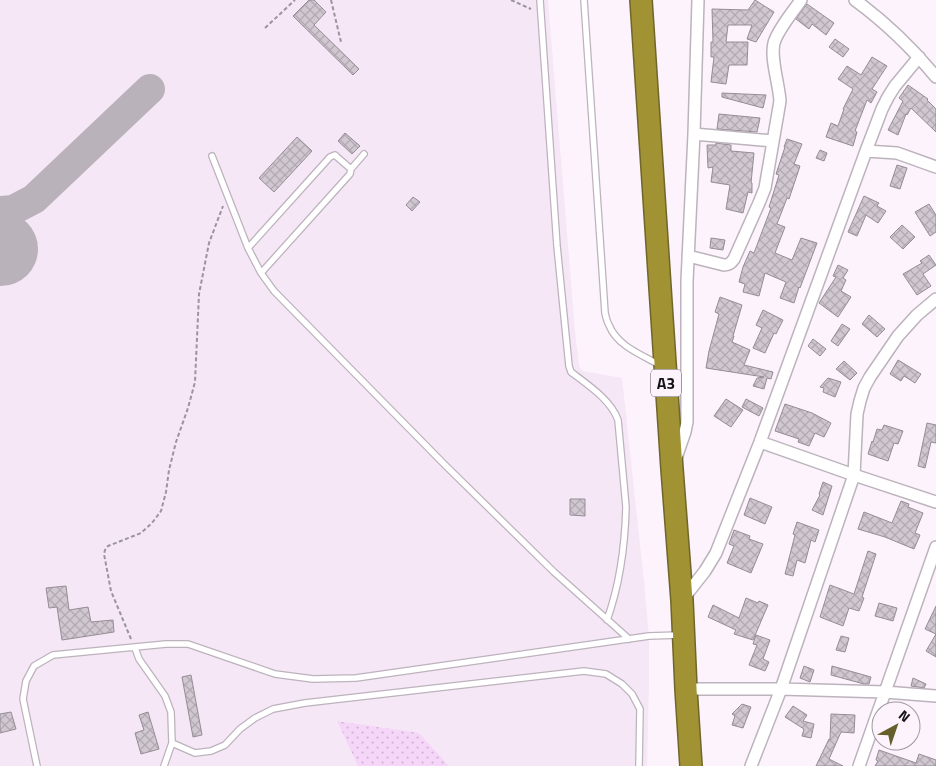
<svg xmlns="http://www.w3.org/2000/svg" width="936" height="766" font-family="'Titillium Web',sans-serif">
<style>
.built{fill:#f6e7f7}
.grass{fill:url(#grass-dots)}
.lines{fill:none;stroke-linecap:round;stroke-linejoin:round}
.taxiway{stroke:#bab2ba;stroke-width:30}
.runway{stroke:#bab2ba;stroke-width:74}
.building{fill:url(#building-cross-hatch);stroke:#958d96}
.lane-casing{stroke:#bcb3bc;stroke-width:8}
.street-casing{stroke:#bcb3bc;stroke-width:14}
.highway-casing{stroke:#70662a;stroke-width:24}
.path{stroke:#9b949c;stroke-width:2;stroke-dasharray:4 2.5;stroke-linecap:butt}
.lane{stroke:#fff;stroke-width:5.5}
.street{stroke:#fff;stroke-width:11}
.highway{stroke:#a19234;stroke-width:21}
.labels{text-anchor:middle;stroke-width:5;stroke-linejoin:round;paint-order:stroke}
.shield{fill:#fcf3fd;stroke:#5b565b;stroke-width:1}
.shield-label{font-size:16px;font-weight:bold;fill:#161316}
</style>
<defs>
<pattern id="grass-dots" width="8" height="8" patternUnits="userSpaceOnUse" patternTransform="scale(1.25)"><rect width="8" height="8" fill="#f5d5f8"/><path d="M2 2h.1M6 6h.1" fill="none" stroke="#d1b6d4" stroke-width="1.8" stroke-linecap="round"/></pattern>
<pattern id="building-cross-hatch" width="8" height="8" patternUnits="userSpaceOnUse" patternTransform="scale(1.25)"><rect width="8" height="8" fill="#d0c7d0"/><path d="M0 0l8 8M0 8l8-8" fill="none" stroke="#b2aab2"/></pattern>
</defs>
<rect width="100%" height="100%" fill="#fcf3fd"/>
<!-- built -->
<path class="built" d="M0,0H548L575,331L579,365L581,369L583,371L622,378L644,581L649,636V684L647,766H0Z"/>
<!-- grass -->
<path class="grass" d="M337,721L419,733L449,766H358Z"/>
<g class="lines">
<!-- taxiway -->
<path class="taxiway" d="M0,211L13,210L34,199L150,89"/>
<!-- runway -->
<path class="runway" d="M0,249H1"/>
</g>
<!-- building -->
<path class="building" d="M309,0H314L326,12L314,25L359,69L353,75L293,16Z
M755,0L774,12L756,42L747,39L752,25H728L726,42H748L747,65H729L726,84L711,82L714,57H711V42H713L712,9L748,10Z
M807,4L834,23L826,35L812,24L809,29L796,19Z
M835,39L849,49L843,57L829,47Z
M872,57L887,66L872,89L877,92L871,103L867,100L855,131L857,132L853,146L826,137L831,123L838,126L844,109H843L853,89L838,79L847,66L861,75Z
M908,85L928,99L927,100L936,109V132L911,108L907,115L906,114L898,135L888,130L903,101L899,98Z
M722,93L766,95L763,108L722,97Z
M719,114L760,118L757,132L717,129Z
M345,133L360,146L352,154L338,141Z
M297,137L312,151L274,192L259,178Z
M787,139L802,144L794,164L800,166L789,199L787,198L777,224L785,227L775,253L792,260L801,238L817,243L800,288L799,287L794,303L780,298L786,282L765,273L759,296L743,292L745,284L739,282L743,267L750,251L754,253L771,208L769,207L779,175L776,174L785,147H784Z
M716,143L731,145V151L754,153L751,183H752V193L748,192L743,213L726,209L730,185L711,182L713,167L708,168L707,145H716Z
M820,150L827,153L824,161L816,158Z
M897,165L907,168L900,189L890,186Z
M864,196L879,203L877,206L886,211L878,223L866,215L857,236L848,232Z
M413,197L420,202L412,211L406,205Z
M929,204L936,215V232L930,236L915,212Z
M902,225L915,237L903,249L890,237Z
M711,238L725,240L723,250L710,248Z
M929,255L936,265L923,274L931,286L917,295L903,274L922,263L920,261Z
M838,265L848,270L843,278L846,280L841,291L851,297L838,317L819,303L836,277L833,276Z
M720,297L742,305L733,336H734L732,342L750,350L744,365L773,372L771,379L767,378L764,389L753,386L757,378L764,377L706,368L709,351L719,314L715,312Z
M763,310L783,320L776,334L774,333L765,353L753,348L762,328L756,325Z
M869,315L885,329L877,337L862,324Z
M842,324L850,329L838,346L831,341Z
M813,339L826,349L820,356L808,346Z
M898,360L921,374L915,383L904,376L901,381L890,374Z
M844,361L857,373L850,380L836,369Z
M828,378L841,382L835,397L823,392L824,388L820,387Z
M726,399L743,410L731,427L714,416Z
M746,399L763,408L759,416L742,407Z
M785,404L812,413L831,423L824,437L815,433L809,446L798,442L799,439L775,431Z
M927,423L936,425V443L931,442L925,468L918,466Z
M884,425L903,431L898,444L894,443L888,461L868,454L872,441L873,442L877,429L882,430Z
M823,482L832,486L823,515L812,510L820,495L819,494Z
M750,498L772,507L765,524L744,515Z
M570,499H585V516L570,515Z
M901,501L909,504L908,507L923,513L915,533L920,535L914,549L885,537L858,529L864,512L892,523Z
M797,522L819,530L815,542L811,540L805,563L797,560L793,576L785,574L795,535L793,534Z
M734,530L750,536L749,539L763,544L751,573L727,563L734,546L729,544Z
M868,551L876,554L862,597L864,598L859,611L849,608L843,626L820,617L830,585L854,594Z
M66,586L69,610L88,607L91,622L113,620L114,632L62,640L57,607L49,608L46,588Z
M746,598L758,603L759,601L768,605L753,640L734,634L736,630L708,617L713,605L739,618Z
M879,603L897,608L893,621L875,616Z
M936,606V657L926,651L936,634L925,629Z
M756,635L770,640L763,659L769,662L765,671L749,665L757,645L753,644Z
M841,636L849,638L845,652L836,650Z
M804,666L814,670L810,682L800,678Z
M832,666L871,677L869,684H864L831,675Z
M191,675L202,735L193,737L182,677Z
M913,678L926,684L924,688L911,686Z
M742,704L751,707L743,728L732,725L735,716L732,714Z
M793,706L807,715L803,721L814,724L811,738L802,736L804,729L785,717Z
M11,712L16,729L0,733V714Z
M148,712L159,749L141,754L135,733L144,730L139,715Z
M831,714L855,715L854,733L841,732L829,759L843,766H816L829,739L830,740Z
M879,750L916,763L919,754L936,760V766H875L878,761L876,760Z"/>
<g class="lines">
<!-- lane casing -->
<g class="lane-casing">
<path id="lane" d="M540,0L557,246L569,366L571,372C588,385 611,400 618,420L626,507C625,545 620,584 607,620
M584,0L605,313C606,317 607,322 609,325C617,346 642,355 660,365
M212,156L248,248L261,273L274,291L445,465L554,572L629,639
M351,169L364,154
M248,248L330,157L335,155L337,157L351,169L350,174L261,273
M135,648L139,659L165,696L171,712L172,743L164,766
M172,743L195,753L211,751L225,745L240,729L255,718L273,709L305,703L584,671L606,674L622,684L632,694L640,709L639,766
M37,766L23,699L26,681L34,666L53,655L166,644H188L275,674L313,679L356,678L649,636L679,635"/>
</g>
<!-- street casing -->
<g class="street-casing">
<path id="street" d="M855,0C885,22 912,48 936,77
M694,134L773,141
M866,151L897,153L936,167
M688,256L724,265C729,265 731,263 734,259L759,203L765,188L780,101C779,84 770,58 774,43C778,29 793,12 801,0
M760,442L854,475L936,502
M676,458L685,432L687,422V281L694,134L698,0
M683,599L705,571L716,553L760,442L866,151L882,109L888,97L895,86L919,57
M686,689H781L885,692L936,696
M751,766L781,689L854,475L857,414L860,401L864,388L870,377L898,336L917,315L936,299
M859,766L936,547"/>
</g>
<!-- highway casing -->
<g class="highway-casing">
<path id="highway" d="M641,0L672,469L682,600L686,689L691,766"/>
</g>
<!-- path -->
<path class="path" d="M331,0L341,42
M511,0L531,9
M265,28L295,0
M131,639L111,591L104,554L105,550L108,546L141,533L152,523L161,511L166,492L169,470L176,442L188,408L195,382L199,294L209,243L223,206"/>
<!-- lane -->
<use href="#lane" class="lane"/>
<!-- street -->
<use href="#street" class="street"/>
<!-- highway -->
<use href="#highway" class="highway"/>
</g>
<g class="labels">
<!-- shield labels -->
<rect class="shield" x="651" y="369.5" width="30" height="27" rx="4"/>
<g class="shield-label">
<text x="666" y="389">A3</text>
</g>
</g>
<!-- north arrow -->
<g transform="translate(896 726) rotate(40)"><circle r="24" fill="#fcf3fd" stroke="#a099a1"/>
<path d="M0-4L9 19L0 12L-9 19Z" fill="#675f2b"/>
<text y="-8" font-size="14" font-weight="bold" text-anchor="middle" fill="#161316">N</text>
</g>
</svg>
